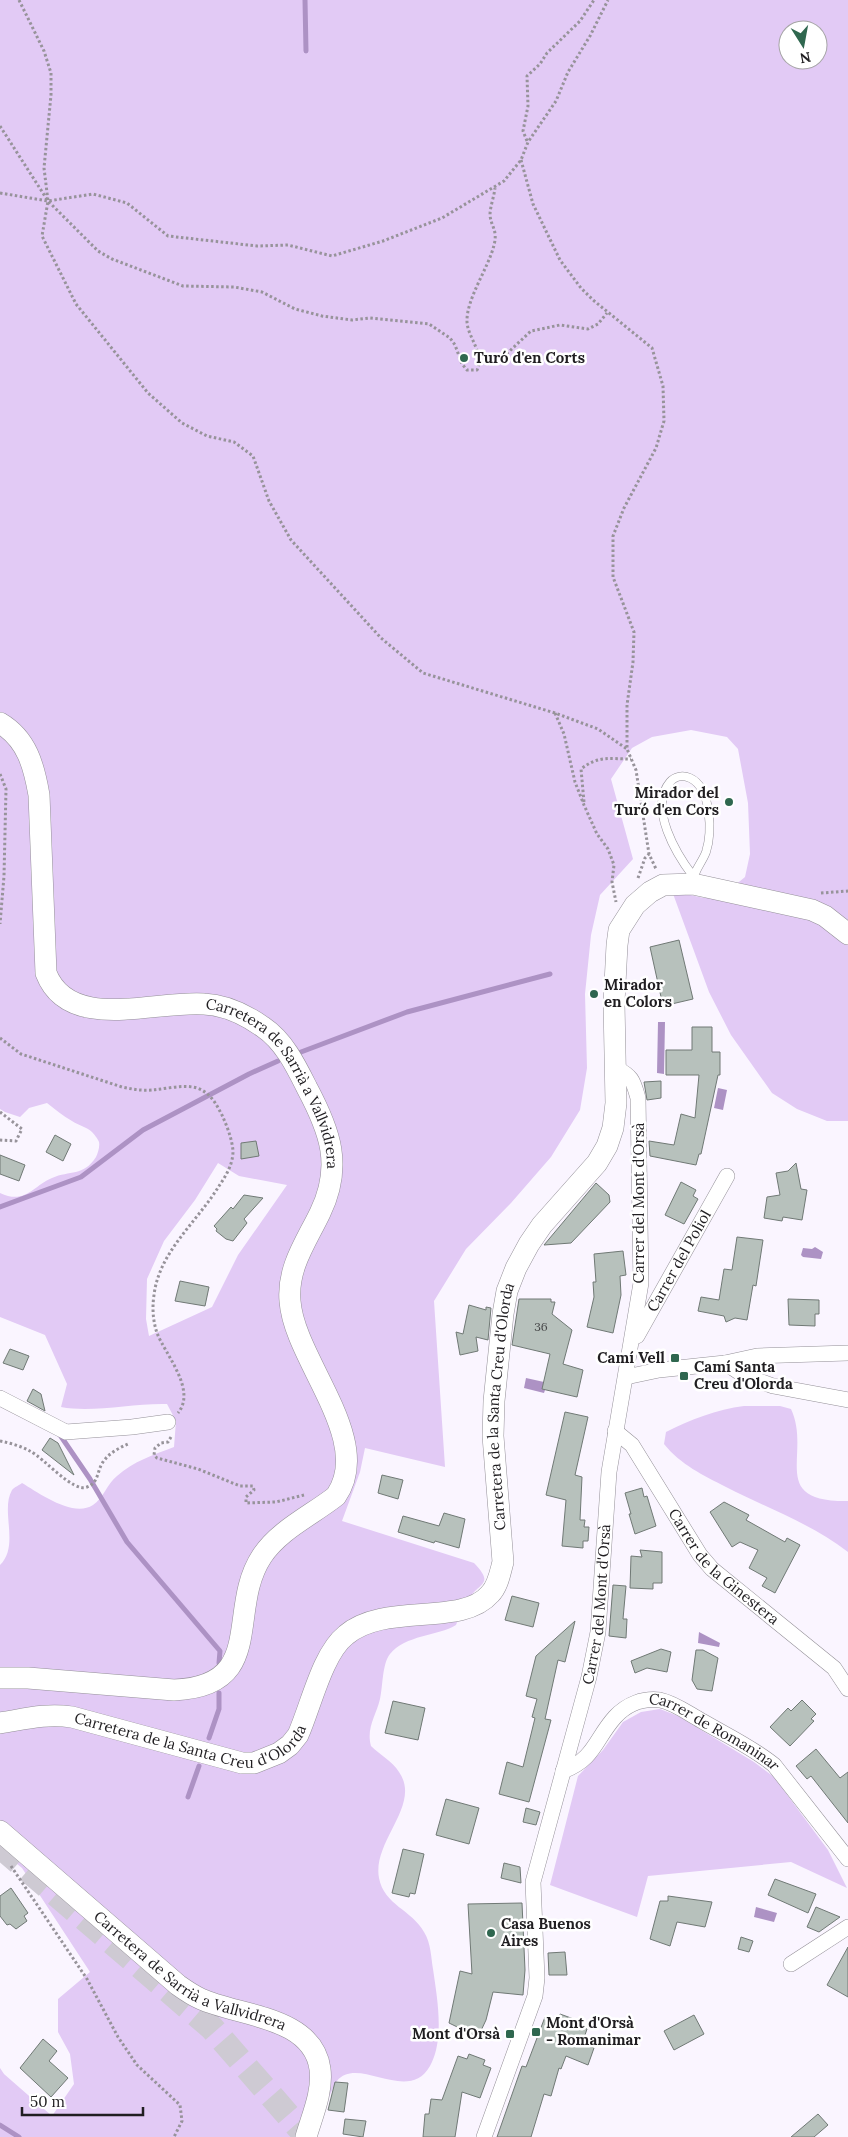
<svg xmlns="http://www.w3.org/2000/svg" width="848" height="2137" font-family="Lora,serif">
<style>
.green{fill:#e2caf5;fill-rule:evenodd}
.water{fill:#ad92c4}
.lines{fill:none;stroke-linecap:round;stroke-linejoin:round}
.stream{stroke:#ad92c4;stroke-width:5}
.building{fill:#b7c1bc;stroke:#707975}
.trunk-tunnel{stroke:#cecad3;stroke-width:25;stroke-dasharray:25 12;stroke-linecap:butt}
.service-casing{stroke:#949098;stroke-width:9}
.minor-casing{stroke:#949098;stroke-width:16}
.secondary-casing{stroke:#949098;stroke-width:22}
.path{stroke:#97939a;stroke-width:3;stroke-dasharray:2.5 2.5;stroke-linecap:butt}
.service{stroke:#fff;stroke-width:8}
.minor{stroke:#fff;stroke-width:15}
.secondary{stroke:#fff;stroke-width:21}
.poi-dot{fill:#2f674f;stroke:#fff;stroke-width:2}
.labels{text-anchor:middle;stroke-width:5;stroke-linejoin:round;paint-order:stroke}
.number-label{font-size:12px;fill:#464748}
.poi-label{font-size:15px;font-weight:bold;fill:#201e21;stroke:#fff;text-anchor:start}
.street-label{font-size:15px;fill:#201e21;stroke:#fff}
</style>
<rect width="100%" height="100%" fill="#faf5ff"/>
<!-- green -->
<path class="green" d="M0,0H848V1121H827L797,1109L772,1093L731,1035L709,992L672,891L704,898L722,896L745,877L750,854L748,803L738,749L727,737L691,730L652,737L632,748L611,779L633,859L600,895L591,935L585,994L587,1068L580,1110L551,1157L511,1203L466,1249L434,1301L445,1467L365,1448L360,1472L342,1521L474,1563C494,1584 481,1582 469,1598C463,1606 460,1616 456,1625C438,1636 405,1635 390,1654C382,1664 383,1687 380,1699C376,1716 366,1728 371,1746C380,1755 392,1761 399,1772C422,1805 372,1841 379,1878C384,1905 412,1910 424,1932C431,1943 431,1957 433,1969C437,1997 445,2039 430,2066C408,2105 358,2055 337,2081C331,2088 319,2126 314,2137H0V2068L4,2074L52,2116L74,2084L70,2054L58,2032V1999L90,1972L22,1868L0,1850V1565C20,1545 0,1511 12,1490C14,1487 20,1485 22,1483C39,1493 73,1518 93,1505C103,1499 107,1484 117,1476C134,1461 153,1455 174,1447L176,1421L167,1404C133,1403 93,1413 61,1407L67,1384L45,1335L0,1317V1193C25,1205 33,1186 52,1178C70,1170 83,1177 96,1157C98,1153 100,1146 99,1142C98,1139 94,1134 92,1132C87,1127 78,1125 72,1121C63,1116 55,1109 47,1103L29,1108L20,1117L5,1112L0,1109ZM788,30H818V60H788ZM218,1163L239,1176L287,1185L238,1255L212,1307L149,1336L146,1319L147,1279L164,1241L195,1200Z
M744,1406H780L791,1409C812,1454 767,1502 848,1501V1552C812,1524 767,1508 726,1487C703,1475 681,1465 664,1444L666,1432C690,1420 717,1409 744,1406Z
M660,1709L678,1716L754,1762L774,1777L828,1850L847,1888L791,1862L648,1876L637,1917L550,1885L578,1776L603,1750L623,1722L641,1712Z"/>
<!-- water -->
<path class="water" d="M658,1022H665L664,1074L657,1073Z
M718,1088L727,1090L723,1110L714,1108Z
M815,1247L823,1252L821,1259L803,1257L801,1255L803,1248L812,1249Z
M526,1378L544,1382L542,1389L545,1390L544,1393L524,1388Z
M699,1632L720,1643L719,1647L698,1643Z
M756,1907L777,1913L774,1922L754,1917Z"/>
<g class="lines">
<!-- stream -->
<path class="stream" d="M305,0L306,51
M301,1052L407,1012L550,974
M0,1207L81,1177L143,1130L249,1074L278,1061
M60,1435L90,1479L127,1542L220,1651L219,1663
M209,1738L219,1709V1693
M188,1797L199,1766
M0,2125L19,2137"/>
</g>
<!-- building -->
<path class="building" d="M679,940L693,999L663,1006L650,947Z
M692,1027H712V1052H720V1075H718L701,1154H699L696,1165L650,1156L649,1141L674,1145L681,1114L695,1118L699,1075H666V1050H692Z
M661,1081V1098L647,1100L644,1082Z
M55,1135L71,1144L63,1161L46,1152Z
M256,1141L259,1156L241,1159V1143Z
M0,1155L25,1165L19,1181L0,1174Z
M796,1163L801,1189L807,1190L802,1220L783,1217L782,1221L764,1218L767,1197L780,1195L776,1173L788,1171Z
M681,1182L696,1190L693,1196L698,1199L684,1224L665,1215Z
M596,1183L609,1195L610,1202L571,1243L544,1245Z
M244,1195L263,1198L244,1219L247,1223L233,1241L226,1239L216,1231L217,1229L214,1226L231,1207L233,1209Z
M737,1237L763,1240L756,1286L753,1285L747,1320L735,1318L726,1322L724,1316L698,1311L701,1297L719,1300L724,1269L732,1270Z
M623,1251L626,1275L620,1276L621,1295L613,1333L587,1327L594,1297L593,1282H596L594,1254Z
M180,1281L209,1287L205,1306L175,1301Z
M519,1299H551V1302H555L552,1314L572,1330L563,1364L583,1370L577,1397L542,1389L550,1354L512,1345Z
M788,1299L819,1300V1314H815V1326L789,1325Z
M469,1305L486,1310V1307L491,1308L488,1340L476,1337L478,1351L460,1355L456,1332L463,1334Z
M10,1349L29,1356L23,1370L3,1363Z
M33,1389L41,1394L45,1411L27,1401Z
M565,1412L588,1417L575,1475L582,1477L580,1520H585L584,1527H589L588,1541H583V1548L562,1546L566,1500L546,1495Z
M50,1438L58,1443L74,1475L42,1450Z
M382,1475L403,1480L398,1499L378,1493Z
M642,1488L644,1497L647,1496L656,1526L635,1534L629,1514H631L625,1493Z
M724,1502L749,1515L746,1520L785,1542L787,1538L800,1545L775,1593L762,1586L767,1578L749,1568L758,1550L740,1542L732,1547L710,1512Z
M444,1513L465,1519L459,1548L435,1541L434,1543L398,1532L403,1516L439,1526Z
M640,1550L662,1552V1583H653V1589L630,1588L631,1556L642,1557Z
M613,1585L626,1586L623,1619H627L626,1638L609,1636Z
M512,1596L539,1603L533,1627L505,1620Z
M575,1621L565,1662L558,1660L545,1719L551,1720L529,1802L499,1794L507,1762L523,1767L535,1718L532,1717L537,1699L526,1696L536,1656Z
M661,1649L671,1652L667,1672L647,1668L635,1673L631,1661Z
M696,1650H703L718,1658L712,1691L697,1689L692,1680Z
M802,1700L816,1714L811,1719L814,1721L790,1746L770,1727L788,1708L791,1711Z
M393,1701L425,1708L418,1740L385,1733Z
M816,1749L840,1778L848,1772V1823L811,1776L807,1779L796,1766Z
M446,1799L479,1808L469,1844L436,1835Z
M526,1808L540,1812L536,1825L523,1822Z
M403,1849L424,1854L415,1894L410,1893L409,1897L392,1893Z
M504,1863L520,1867L521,1883L501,1878Z
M775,1879L816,1894L808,1913L768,1895Z
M11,1888L28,1913L24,1916L27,1921L16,1929L10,1924L7,1925L0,1916V1896Z
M668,1896L712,1902L705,1927L677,1922L670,1946L650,1939L660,1901H668Z
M522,1903L525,1970L523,1995L493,1992L486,2020L478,2037L449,2023L460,1971L472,1974L468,1904Z
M816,1907L840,1917L819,1932L807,1927Z
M741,1937L753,1941L749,1952L738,1949Z
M848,1947V1997L827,1985Z
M565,1952L567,1975H549L548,1953Z
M560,2014L582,2022L581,2026L587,2029L582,2044L594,2048L588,2065L566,2056L561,2069L559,2068L551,2096L544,2094L531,2137H497L522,2066L526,2067L545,2017L557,2021Z
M694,2015L704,2034L674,2050L664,2031Z
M43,2039L57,2051L49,2061L68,2078L51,2097L20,2068Z
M469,2054L485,2060L483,2065L491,2068L480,2098L462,2092L455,2137H423L425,2114H429L431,2099L442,2100L458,2056L467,2059Z
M335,2082L348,2083L344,2112L328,2110Z
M818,2114L828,2125L814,2137H791Z
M345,2119L366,2121L363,2137L343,2134Z"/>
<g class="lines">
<!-- trunk-tunnel -->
<path class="trunk-tunnel" d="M0,1846L212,2028L307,2137"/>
<!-- service casing -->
<g class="service-casing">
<path id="service" d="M693,883C693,871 702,863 706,852C712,833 712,788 690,778C683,775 675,776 670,782C648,808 677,855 693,876"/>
</g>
<!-- minor casing -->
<g class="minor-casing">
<g id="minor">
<path id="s1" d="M637,1336L727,1176"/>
<path d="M725,1363L745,1376L773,1386L848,1400"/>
<path d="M626,1377L659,1370L725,1363L757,1356L848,1353"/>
<path d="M0,1398L66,1432L132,1427L168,1422"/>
<path id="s2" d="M615,1431L632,1445L700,1555L712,1569L834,1668L848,1689"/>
<path id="s3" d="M563,1771C595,1759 595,1739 615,1717C627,1704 643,1698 660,1700C675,1703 689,1714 702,1721C726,1735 752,1747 774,1765L848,1859"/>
<path d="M791,1964L848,1927"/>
<path id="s4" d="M484,2137L535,1996L537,1978L533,1882L589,1677L598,1632L609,1472L641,1283L638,1098C633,1081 633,1077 616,1068"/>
</g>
</g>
<!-- secondary casing -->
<g class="secondary-casing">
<g id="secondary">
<path id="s5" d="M0,723C27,739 34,766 39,795L46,973C69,1033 156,1000 204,1004C226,1005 246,1015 263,1027C284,1041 296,1066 307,1088C330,1131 343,1166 320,1213C306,1242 287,1268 290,1301C294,1360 375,1440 336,1496C312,1515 279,1530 262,1556C226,1610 268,1686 174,1690L28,1678H0"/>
<path id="s6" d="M0,1723C25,1719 46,1713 72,1717L242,1763H254L279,1753L290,1745L298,1735C311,1706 322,1654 346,1635C385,1602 462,1627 490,1594C498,1586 500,1573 503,1562L493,1436L494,1401L503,1314L507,1291L516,1268L529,1244L542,1225L597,1163L607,1146L613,1128L616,1103L614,1003L617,945L619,930L635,905L650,892L663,885L693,884L812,910L825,916L848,934"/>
<path id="s7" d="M0,1831L178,1985C185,1990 192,1995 201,1999C238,2016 313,2016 320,2069C323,2092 312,2116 306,2137"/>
</g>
</g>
<!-- path -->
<path class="path" d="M19,0L44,51L51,73V95L44,168L48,201L42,236L76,304L148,393L182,423L207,436L234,442L253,456L269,501L291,540L381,638L423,673L555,713L598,729L627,749
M0,126L48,201L98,251L112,259L183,286L234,287L262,292L295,309L322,316L352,320L370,318L429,324L450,338L455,345L462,364L467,370H477C485,354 468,338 467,322C466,299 489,267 494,245C498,230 491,227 490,215C490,207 494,197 495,188
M527,141L523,131L528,106L527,76L540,64L547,53L580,21L594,0
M521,160L533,204L560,260L581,288L593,300L652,348L663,386L664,421L656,448L624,508L613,536V577L634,632L633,662L627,705V749L636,770L649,854L656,869
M0,193L48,201L93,194L127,203L168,236L257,246L288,245L332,256L383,241L442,218L504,181L521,160L528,142L556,101L568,72L590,36L608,0
M479,362L500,360L531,331L560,325L588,329L598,324L607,313
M555,713L564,734L575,782L584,805L597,834L608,849L614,865L612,882L616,902
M0,774L6,789L4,876L0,924
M584,802L581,769C599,755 610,759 631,759
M638,878L645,858L649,854
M821,893L848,891
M0,1038L21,1054L122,1087C132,1089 141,1091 152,1090C166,1089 183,1084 197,1088C211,1093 216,1104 222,1115C227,1126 232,1139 233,1151C233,1164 226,1176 219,1186C197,1222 159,1252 154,1295C152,1308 153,1321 157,1333C165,1354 197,1390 178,1413
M0,1112L22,1129L16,1141L0,1140
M171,1437L168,1442L161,1443L155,1448L154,1455L157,1458L198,1469L240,1486H253L254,1490L246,1497V1503L276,1502L304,1495
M0,1441C10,1443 21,1446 30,1451C44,1458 73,1493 87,1487C99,1483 97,1470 103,1462C109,1453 119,1448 128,1444
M11,1866L87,1979L118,2037L137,2065L180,2105L182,2121L174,2137"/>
<!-- service -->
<use href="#service" class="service"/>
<!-- minor -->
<use href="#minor" class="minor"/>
<!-- secondary -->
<use href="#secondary" class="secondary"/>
</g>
<!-- markers -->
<g class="poi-dot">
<circle cx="464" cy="358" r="5"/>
<circle cx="729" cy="802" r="5"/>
<circle cx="594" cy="994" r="5"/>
<rect x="670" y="1353" width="10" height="10" rx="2.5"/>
<rect x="679" y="1371" width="10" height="10" rx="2.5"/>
<circle cx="491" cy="1933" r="5"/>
<rect x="531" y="2027" width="10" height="10" rx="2.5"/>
<rect x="505" y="2029" width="10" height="10" rx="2.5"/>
</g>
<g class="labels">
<!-- number labels -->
<g class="number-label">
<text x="541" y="1331">36</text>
</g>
<!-- poi labels -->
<g class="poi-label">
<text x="474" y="363">Turó d'en Corts</text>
<text x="719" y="798" text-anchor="end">Mirador del<tspan x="719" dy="17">Turó d'en Cors</tspan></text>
<text x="604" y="990">Mirador<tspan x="604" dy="17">en Colors</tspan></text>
<text x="665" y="1363" text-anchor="end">Camí Vell</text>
<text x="694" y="1372">Camí Santa<tspan x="694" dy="17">Creu d'Olorda</tspan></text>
<text x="501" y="1929">Casa Buenos<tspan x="501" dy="17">Aires</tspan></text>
<text x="546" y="2028">Mont d'Orsà<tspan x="546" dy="17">- Romanimar</tspan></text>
<text x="500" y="2039" text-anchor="end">Mont d'Orsà</text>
</g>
<!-- street labels -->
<g class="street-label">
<text dy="5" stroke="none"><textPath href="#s5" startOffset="550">Carretera de Sarrià a Vallvidrera</textPath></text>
<text transform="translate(639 1203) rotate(-90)" y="5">Carrer del Mont d'Orsà</text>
<text dy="5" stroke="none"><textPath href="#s1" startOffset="86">Carrer del Poliol</textPath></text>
<text dy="5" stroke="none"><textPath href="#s6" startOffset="770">Carretera de la Santa Creu d'Olorda</textPath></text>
<text dy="5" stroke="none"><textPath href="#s2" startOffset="176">Carrer de la Ginestera</textPath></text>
<text dy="5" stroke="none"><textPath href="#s4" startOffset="550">Carrer del Mont d'Orsà</textPath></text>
<text dy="5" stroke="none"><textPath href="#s6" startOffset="200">Carretera de la Santa Creu d'Olorda</textPath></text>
<text dy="5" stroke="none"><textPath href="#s3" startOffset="189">Carrer de Romaninar</textPath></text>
<text dy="5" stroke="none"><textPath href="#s7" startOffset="239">Carretera de Sarrià a Vallvidrera</textPath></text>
</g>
</g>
<!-- north arrow -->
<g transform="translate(803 45) rotate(169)"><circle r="24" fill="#ffffff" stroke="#a6a5a6"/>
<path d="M0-4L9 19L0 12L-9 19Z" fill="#2f674f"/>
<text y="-8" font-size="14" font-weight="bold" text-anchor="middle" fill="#201e21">N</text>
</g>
<!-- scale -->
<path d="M22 2107v8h121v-8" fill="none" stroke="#201e21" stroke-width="2.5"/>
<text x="30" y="2107" font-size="15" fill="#201e21" stroke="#ffffff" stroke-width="4" paint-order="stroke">50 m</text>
</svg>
